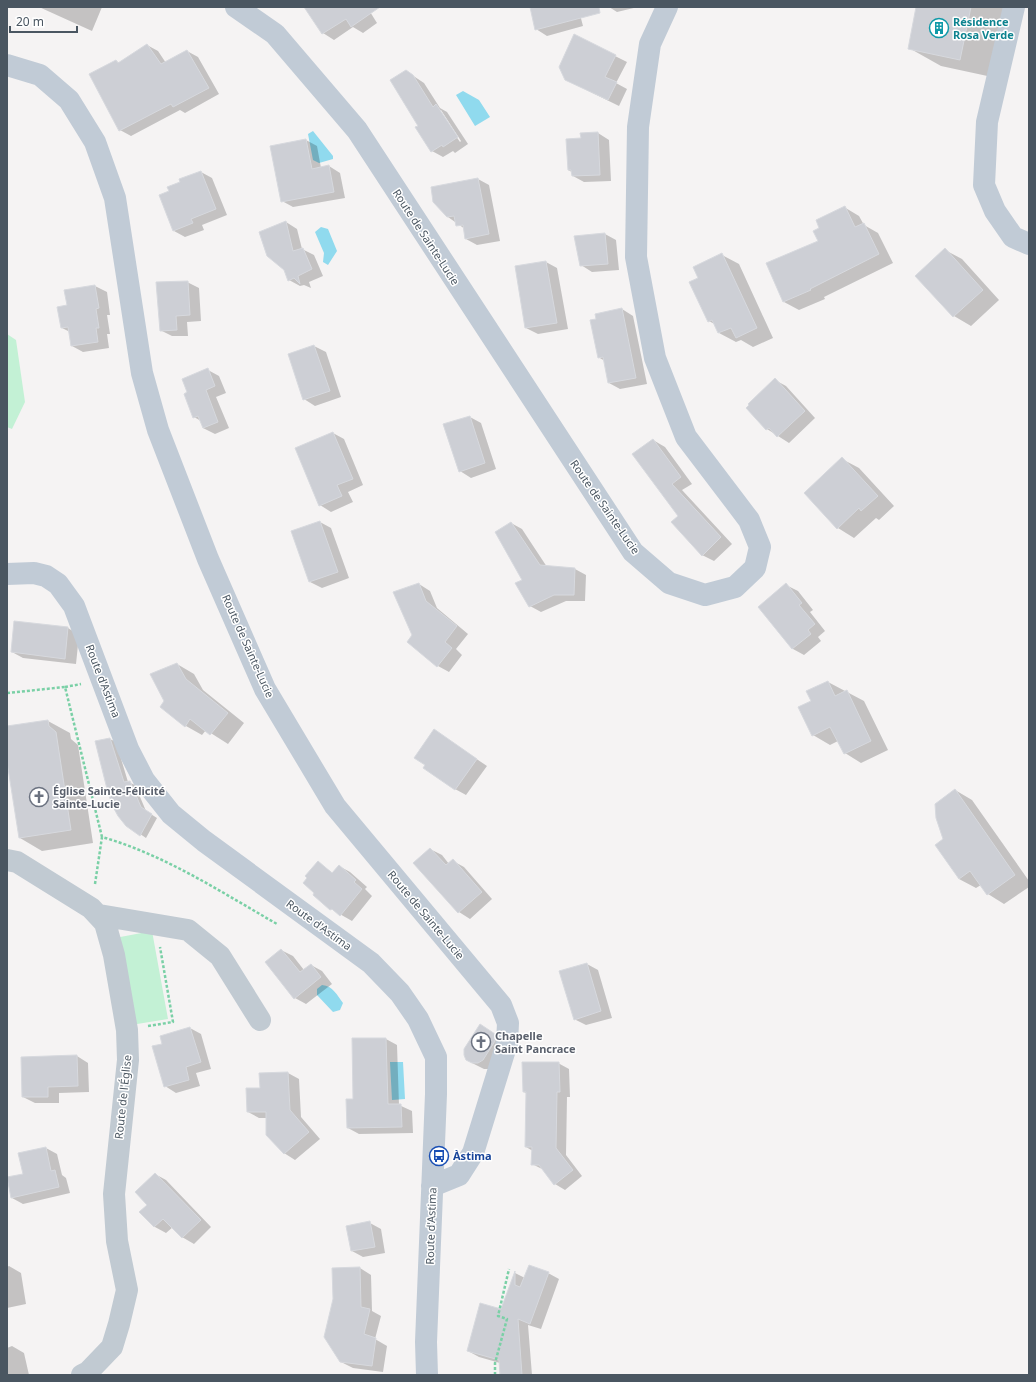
<svg xmlns="http://www.w3.org/2000/svg" width="1036" height="1382" font-family="'Noto Sans',sans-serif">
<style>
.green{fill:#c3f1d5}
.water{fill:#90daee}
.shadow{fill:#0003;fill-rule:evenodd}
.building{fill:#cdcfd5;stroke:#d7d9de}
.lines{fill:none;stroke-linecap:round;stroke-linejoin:round}
.path{stroke:#7ad0a6;stroke-width:2.5;stroke-dasharray:3 2;stroke-linecap:butt}
.street{stroke:#c1cad2;stroke-width:22}
.secondary{stroke:#c1cbd6;stroke-width:22}
.labels{text-anchor:middle;stroke-width:3;stroke-linejoin:round;paint-order:stroke}
.culture-label{font-size:11px;font-weight:bold;fill:#0d838f;stroke:#fff;text-anchor:start}
.street-label{font-size:11px;fill:#4a5661;stroke:#fff}
.worship-label{font-size:11px;font-weight:bold;fill:#5b616d;stroke:#fff;text-anchor:start}
.transit-label{font-size:11px;font-weight:bold;fill:#164399;stroke:#fff;text-anchor:start}
</style>
<rect width="100%" height="100%" fill="#f5f3f3"/>
<!-- green -->
<path class="green" d="M7,334L16,340L25,402L12,429L7,427Z
M152,931L168,1019L131,1025L115,938Z"/>
<!-- water -->
<path class="water" d="M463,91L479,100L490,117L475,126L456,95Z
M313,131L333,156V159L319,163L313,160L308,134Z
M321,227L328,229L337,251L328,265L323,262L324,253L315,232Z
M322,985C333,986 337,995 343,1003L340,1010L333,1012L317,995V989Z
M390,1062H403L405,1099L392,1100Z"/>
<!-- shadow -->
<path class="shadow" d="M39,7H102L92,31Z
M305,7H367L377,23L363,33L353,27L334,40L323,33Z
M531,7H578L583,26L547,36L536,29Z
M609,7H638L617,12Z
M917,7H1006L992,77L941,66L909,48Z
M147,45L158,51L166,63L187,51L198,57L219,94L185,113L180,110L131,136L120,130L116,61L120,63Z
M615,56L627,62L616,83L627,89L619,106L566,80Z
M406,71L424,83L440,108L447,112L468,144L455,153L453,151L443,157L432,151L419,126ZM438,110H441L461,141L460,142Z
M598,133L609,140L611,181L584,182L573,176L572,172L568,170L582,139Z
M306,140L317,146L321,168L329,166L340,173L345,198L293,207L282,201Z
M201,172L212,178L227,215L202,225L204,230L185,237L174,231L170,192Z
M478,179L489,185L500,241L477,245L466,239L465,229L448,217L432,188Z
M844,207L859,216L864,225L878,233L893,263L824,297L825,299L799,310L784,302L819,241L821,228Z
M286,222L297,229L302,249L314,255L323,276L309,282L311,288L304,285L300,286L289,280Z
M605,234L616,240L619,270L592,272L581,265Z
M945,250L962,259L999,300L971,326L954,316L917,276Z
M722,255L739,264L773,338L753,347L741,340L736,342L719,333L716,325L709,321L700,279Z
M546,262L557,268L568,329L538,334L526,328L516,267Z
M187,282L199,288L201,321L187,322L188,336H172L160,330Z
M95,286L107,292L110,315H107L110,334H107L109,348L83,352L72,346L70,332L62,328L68,306L66,290Z
M622,309L633,316L647,384L620,389L609,383L605,361L598,357Z
M314,346L326,352L341,397L315,406L304,399L289,354Z
M208,370L219,376L226,393L216,397L229,428L215,434L203,428L201,421L194,417Z
M775,380L786,386L815,418L789,443L767,429L748,408Z
M470,417L481,423L496,469L471,478L460,471Z
M333,433L344,439L363,485L348,492L353,502L331,512L320,505Z
M653,440L665,447L692,484L682,490L732,544L714,561L702,555L679,516Z
M842,459L859,468L894,506L879,520L876,518L854,538L838,528Z
M320,522L331,528L349,578L322,588L310,582Z
M511,523L522,529L547,567L575,569L586,575L585,601H566L541,612L530,606Z
M419,584L430,591L437,608L468,634L456,649L462,655L449,672L438,666L414,635Z
M786,585L798,591L813,610L810,612L825,631L818,637L821,641L804,655L793,649L759,607Z
M15,622L68,628L79,635L76,664L23,658L12,652Z
M177,664L194,674L203,690L244,723L228,744L206,730L202,735L186,726L165,701Z
M828,682L864,701L888,750L861,763L845,753L838,741L830,745L813,735L812,701Z
M48,721L70,733L71,739L78,745L93,843L42,851L20,838L7,755V736Z
M435,731L487,766L466,795L455,789Z
M110,739L116,742L128,782L135,785L146,811L157,818L146,838L127,825Z
M955,790L972,800L1029,881V887L1004,904L988,894L981,885L976,888L959,879L945,839Z
M430,849L442,855L449,864L453,861L464,867L492,899L470,919L459,912Z
M318,863L333,873L339,866L350,872L367,887L365,889L372,896L352,921L331,909Z
M281,950L293,956L304,970L311,965L322,971L332,984L306,1004L295,998Z
M587,964L598,970L612,1018L586,1025L574,1019Z
M190,1028L201,1034L211,1069L196,1073L200,1086L176,1093L165,1086L163,1045Z
M491,1032L506,1041L489,1069H484L472,1063Z
M386,1039L397,1045L399,1105L412,1111L413,1133L359,1134L348,1128L354,1100Z
M77,1056L88,1063L89,1092L59,1093V1103H35L23,1097Z
M558,1063L569,1069L570,1097H567L566,1155L582,1176L565,1190L555,1184L544,1170L532,1164L533,1151L526,1147L527,1094L524,1092Z
M288,1073L299,1079L301,1117L320,1139L295,1160L284,1153L267,1118H259L248,1112L261,1089L260,1074Z
M46,1148L57,1154L62,1175L66,1178L70,1193L23,1204L12,1198L24,1175Z
M155,1174L166,1180L211,1227L194,1244L182,1237L173,1227L166,1233L155,1227L141,1212L148,1205Z
M370,1223L381,1229L385,1253L363,1257L352,1251Z
M9,1266L21,1273L26,1304L7,1308V1267Z
M360,1268L371,1275L372,1311L381,1316L375,1339L387,1346L383,1372L353,1368L341,1362L334,1299V1269Z
M515,1273L525,1278L548,1273L559,1279L541,1329L528,1325L532,1375H501L500,1363L479,1357L468,1351L501,1310Z
M12,1346L24,1353L29,1375H7V1348Z"/>
<!-- building -->
<path class="building" d="M304,7H380L351,27L346,19L322,34Z
M530,7H599L600,13L535,30Z
M916,7H971L960,60L908,49Z
M574,34L616,55L605,77L617,82L608,100L565,80L559,67Z
M147,44L161,64L187,50L209,88L173,107L171,104L119,131L89,74L116,60L118,63Z
M406,70L413,75L433,107L436,104L458,137L443,147L442,145L431,152L415,127L418,126L390,80Z
M598,132L600,175L572,176L571,170H568L566,139L581,138L580,133Z
M306,139L312,169L329,165L334,192L281,202L270,146Z
M201,171L216,209L191,219L193,223L173,231L159,195L169,191L167,187L180,182L179,179Z
M478,178L489,234L465,239L463,225L456,226L454,216L447,217L433,202L431,187Z
M845,206L855,227L864,223L879,254L810,289L811,290L783,302L766,263L818,241L813,231L819,228L816,220Z
M286,221L293,251L303,248L312,269L298,276L300,284L294,278L288,281L284,270L267,256L259,232Z
M605,233L608,264L580,266L574,236Z
M945,248L983,290L953,317L915,276Z
M722,253L757,328L736,338L731,328L718,333L712,320L708,322L689,282L698,278L693,267Z
M546,261L557,323L525,328L515,266Z
M188,281L190,315L176,316L177,330L160,331L156,282Z
M95,285L99,308L96,309L99,328H96L98,342L71,346L68,327L61,328L57,307L67,305L64,290Z
M622,308L636,378L608,383L603,357L598,358L590,320L596,319L595,314Z
M314,345L330,391L303,400L288,354Z
M208,368L215,386L206,390L218,422L203,428L198,416L193,418L184,394L187,392L182,379Z
M775,378L805,411L777,437L769,428L766,430L746,408L749,405L748,404Z
M470,416L485,463L459,472L443,424Z
M333,432L353,479L337,485L342,496L319,506L295,448Z
M653,439L681,477L672,484L721,537L702,556L671,522L678,516L632,454Z
M842,457L878,496L861,511L859,508L837,529L804,493Z
M320,521L338,572L309,582L291,531Z
M511,522L540,565L575,568L574,595H554L529,607L515,583L522,580L495,532Z
M419,583L426,601L457,626L445,642L452,648L437,667L407,642L412,635L393,592Z
M786,583L802,603L799,605L815,624L808,630L811,634L792,649L758,607Z
M14,621L68,627L65,659L11,652Z
M177,663L186,679L228,713L210,735L190,719L185,727L160,707L164,701L150,674Z
M828,681L835,696L847,690L871,741L844,754L830,727L812,736L798,707L811,701L806,691Z
M48,720L49,726L56,732L71,830L19,838L7,762V726Z
M434,729L477,759L455,790L423,768L425,765L414,758Z
M110,738L124,782L130,781L141,807L152,814L140,836L126,826L118,816L112,805L107,789L95,741Z
M955,789L1015,875L987,895L970,871L959,879L935,845L943,839L936,818L935,804Z
M430,848L446,865L453,859L482,892L458,913L413,863Z
M318,861L332,873L339,865L356,880L354,882L362,889L340,916L332,909L330,910L313,895L314,893L303,883L307,878L305,876Z
M281,949L300,972L311,964L321,977L294,999L265,962Z
M587,963L601,1011L574,1020L559,971Z
M480,1024L495,1034V1041L483,1060L478,1063H472L466,1060L464,1055V1049Z
M190,1027L201,1062L186,1067L189,1080L164,1087L152,1046L162,1044L160,1036Z
M352,1038H386L388,1104H401L402,1127L347,1128L346,1099H353Z
M77,1055L78,1086L48,1087V1097H22L21,1057Z
M522,1062H559L560,1092H557L556,1148L573,1170L554,1185L539,1165H531L532,1147H525L526,1092H523Z
M288,1072L290,1110L309,1132L284,1154L266,1135V1112H247L246,1088H260L259,1073Z
M46,1147L51,1171L55,1170L59,1187L11,1198L7,1177L23,1174L18,1153Z
M155,1173L201,1220L182,1238L163,1219L154,1227L139,1212L147,1205L135,1192Z
M370,1221L375,1247L351,1251L346,1226Z
M529,1265L549,1272L530,1324L518,1319L522,1375H500L499,1360L467,1351L480,1303L501,1309L515,1271V1285L520,1287Z
M360,1267L361,1307L370,1309L364,1334L376,1338L372,1366L340,1362L324,1337L333,1299L332,1268Z"/>
<g class="lines">
<!-- path -->
<path class="path" d="M65,687L81,684
M7,693L65,687L102,837
M95,884L102,837C165,855 221,892 277,924
M148,1026L173,1022L160,947
M495,1375V1363L507,1319L498,1316L509,1269"/>
<!-- street -->
<path class="street" d="M7,860L17,862L91,908L105,923L114,955L127,1030L128,1060L114,1194L117,1241L127,1290L119,1324L112,1347L88,1372L82,1375
M99,915L188,930L220,956L260,1020"/>
<!-- secondary -->
<path class="secondary" d="M236,7L275,34L357,130L633,552L669,583L705,595L735,587L755,568L760,547L749,520L686,437L655,358L636,257L638,127L650,44L667,7
M1014,7L987,122L984,185L995,211L1013,237L1029,244
M7,65L40,75L69,100L95,142L115,198L142,373L158,430L208,559L265,689L335,806L501,1005L508,1023L507,1043L473,1153L459,1175L432,1186
M7,574L34,573L46,576L58,584L74,606L128,749L144,780L171,814L204,841L371,963L400,993L418,1019L436,1057V1094L426,1342L427,1375"/>
</g>
<!-- icons -->
<defs>
<g id="building-ring" transform="scale(1)"><circle r="9.5" fill="#fff" stroke="#0f9aa8" stroke-width="1.5"/><path d="M-4-6H4V6H1V3H-1V6H-4ZM-2.5-4.3h1.7v1.8h-1.7ZM.8-4.3h1.7v1.8H.8ZM-2.5-1h1.7V.8h-1.7ZM.8-1h1.7V.8H.8Z" fill="#0f9aa8"/></g>
<g id="church-ring" transform="scale(1)"><circle r="9.5" fill="#fff" stroke="#6b7280" stroke-width="1.5"/><path d="M-1.2-6h2.4v3.5h3.3v2.4h-3.3V6h-2.4V-.1h-3.3v-2.4h3.3Z" fill="#6b7280"/></g>
<g id="bus-ring" transform="scale(1)"><circle r="9.5" fill="#fff" stroke="#1a4fb4" stroke-width="1.5"/><path d="M-5-6H5V4H4V6H2V4H-2V6H-4V4H-5ZM-3.5-4V0h7V-4ZM-3.5 1.2v1.5H-2V1.2ZM2 1.2v1.5H3.5V1.2Z" fill="#1a4fb4"/></g>
</defs>
<g fill-rule="evenodd">
<use href="#building-ring" x="939" y="28"/>
<use href="#church-ring" x="39" y="797"/>
<use href="#church-ring" x="481" y="1042"/>
<use href="#bus-ring" x="439" y="1156"/>
</g>
<g class="labels">
<!-- culture labels -->
<g class="culture-label">
<text x="953" y="26">Résidence<tspan x="953" dy="13">Rosa Verde</tspan></text>
</g>
<!-- street labels -->
<g class="street-label">
<text transform="translate(426 237) rotate(57)" y="4">Route de Sainte-Lucie</text>
<text transform="translate(605 507) rotate(55)" y="4">Route de Sainte-Lucie</text>
<text transform="translate(248 646) rotate(66)" y="4">Route de Sainte-Lucie</text>
<text transform="translate(103 681) rotate(69)" y="4">Route d'Astima</text>
<text transform="translate(426 915) rotate(50)" y="4">Route de Sainte-Lucie</text>
<text transform="translate(319 925) rotate(36)" y="4">Route d'Astima</text>
<text transform="translate(123 1097) rotate(-84)" y="4">Route de l'Église</text>
<text transform="translate(431 1226) rotate(-88)" y="4">Route d'Astima</text>
</g>
<!-- worship labels -->
<g class="worship-label">
<text x="53" y="795">Église Sainte-Félicité<tspan x="53" dy="13">Sainte-Lucie</tspan></text>
<text x="495" y="1040">Chapelle<tspan x="495" dy="13">Saint Pancrace</tspan></text>
</g>
<!-- transit labels -->
<g class="transit-label">
<text x="453" y="1160">Àstima</text>
</g>
</g>
<!-- border -->
<rect width="1036" height="1382" fill="none" stroke="#4a5661" stroke-width="16"/>
<!-- scale -->
<path d="M10 26v6h67v-6" fill="none" stroke="#4a5661" stroke-width="2"/>
<text x="16" y="26" font-size="12" fill="#4a5661" stroke="#ffffff" stroke-width="3" paint-order="stroke">20 m</text>
</svg>
